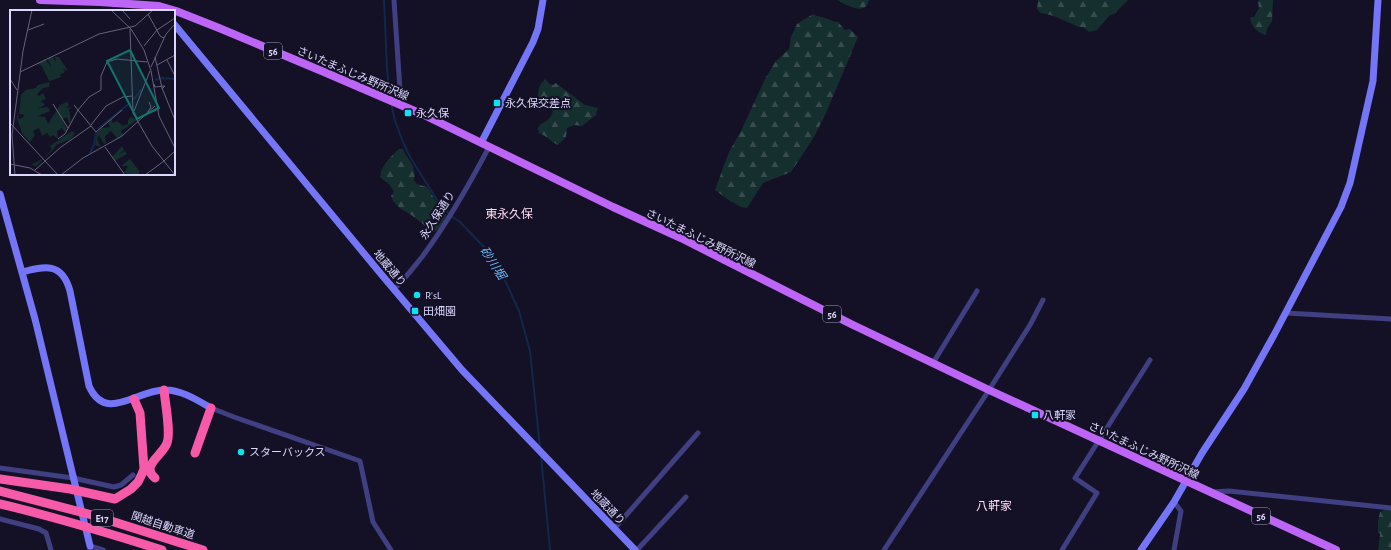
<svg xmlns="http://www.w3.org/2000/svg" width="1391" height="550" font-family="'Alegreya Sans','Noto Sans JP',sans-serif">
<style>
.forest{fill:url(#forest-firs)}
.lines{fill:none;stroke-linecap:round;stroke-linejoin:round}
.stream{stroke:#112849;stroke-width:2}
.street{stroke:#3f3f82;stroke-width:5}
.secondary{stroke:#7475f7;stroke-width:7}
.primary{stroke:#bc65f6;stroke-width:8}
.highway{stroke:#f65aa9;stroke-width:9}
.poi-dot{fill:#0fe1f1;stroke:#141126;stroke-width:1.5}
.labels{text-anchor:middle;stroke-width:4;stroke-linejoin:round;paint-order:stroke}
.shield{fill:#141126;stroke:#9f9cbc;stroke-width:1}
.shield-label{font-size:10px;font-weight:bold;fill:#dbd8fd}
.street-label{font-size:11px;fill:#dbd8fd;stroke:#141126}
.poi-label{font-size:11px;fill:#dbd8fd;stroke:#141126;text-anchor:start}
.neighbourhood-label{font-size:12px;fill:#fddaf1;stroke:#141126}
.water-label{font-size:12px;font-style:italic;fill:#6cbaf7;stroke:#141126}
.inset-river{fill:none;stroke:#112849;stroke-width:2}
.inset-road{fill:none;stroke:#64617c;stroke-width:1}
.view{fill:#0f766e;fill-opacity:0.15;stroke:#0f766e;stroke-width:2}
.inset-edge{fill:none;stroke:#dbd8fd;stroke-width:2}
</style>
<defs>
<pattern id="forest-firs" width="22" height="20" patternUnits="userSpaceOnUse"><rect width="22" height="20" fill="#142f2e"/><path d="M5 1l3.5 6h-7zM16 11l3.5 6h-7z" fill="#364c4d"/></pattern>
</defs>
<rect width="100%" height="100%" fill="#141126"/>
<!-- forest -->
<path class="forest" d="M837,0H869C865,17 847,5 837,0Z
M1038,0H1128L1114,14L1110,15L1097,30L1089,32L1083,27H1079L1054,16L1041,13L1037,9Z
M1259,0H1273L1272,21L1267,29L1266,35C1257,33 1251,26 1250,17H1254L1259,8L1258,2Z
M813,14C818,17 823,17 828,19C832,20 833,22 838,22L845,30L850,29L858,37L826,113L814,137L801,157L791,172L763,183L747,208L741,207L730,201L715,190L729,152L741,131L766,77L776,61L789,49L791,37L797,24Z
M545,79L550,84L553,85L556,83L585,105L598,108L596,115L582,126L574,125L567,128L566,137L558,145C551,142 547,136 539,133L538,128C542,120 549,124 553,111L538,98C538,90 539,85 545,79Z
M399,149H403C408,162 417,164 414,181L417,184L427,187L436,201L446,214C446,220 440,229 434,232C427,228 421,222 414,217C405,210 395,208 391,196L394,192L390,185L380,177C381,166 391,156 399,149Z
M1384,510H1391V550H1378L1380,534L1378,532V521L1380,512Z"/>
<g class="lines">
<!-- stream -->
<path class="stream" d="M384,0L387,69L390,98
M391,103L395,121L403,142L410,157L437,200L451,216L460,222L485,248L503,276L519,311L530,351L540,448
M541,455L550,550"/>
<!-- street -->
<path class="street" d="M394,0L401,105
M394,289C405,279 413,268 422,257C448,222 469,185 489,147
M1286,313L1391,319
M933,363L977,291
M211,408L234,417L360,461L373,522L391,550
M0,468L73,478L114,487L121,485L133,475
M1212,492L1229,491L1391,508
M1174,502L1181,511L1174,550
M0,519L39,529L46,533L51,550
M614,529L698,433
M90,550V546L103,550
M637,550L686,497
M884,550L989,390L1030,325L1043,300
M1062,550L1097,493L1075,478L1150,360"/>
<!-- secondary -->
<path class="secondary" d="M174,24L381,274L462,370L635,550
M481,143L533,42L538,29L543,0
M0,194L35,319L90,546
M22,272C45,266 62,262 70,291L89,386C106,424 138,389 165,390C182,390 197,400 211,408
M1141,550L1174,502L1202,453L1244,389L1274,335L1341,207L1350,183L1373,81L1378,0"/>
<!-- primary -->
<path class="primary" d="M40,0L100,2L159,6L176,11L219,28L324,72L424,115L613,207L681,238L851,324L989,390L1336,550"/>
<!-- highway -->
<path class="highway" d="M195,453L211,408
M155,478C140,466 163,455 167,443C171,432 165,402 164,390
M0,479L70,489L115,499L131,489L138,482L142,474L144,469L140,413L134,399
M0,491L92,515L203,550
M0,504C55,517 108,533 162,550"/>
</g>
<!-- markers -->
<g class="poi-dot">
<rect x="493" y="99" width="8" height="8" rx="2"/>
<rect x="404" y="109" width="8" height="8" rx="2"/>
<circle cx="417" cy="295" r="4"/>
<rect x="411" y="307" width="8" height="8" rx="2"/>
<rect x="1031" y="411" width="8" height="8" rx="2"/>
<circle cx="241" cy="452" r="4"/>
</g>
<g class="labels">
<!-- shield labels -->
<g class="shield">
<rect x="264" y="43" width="18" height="16" rx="3"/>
<rect x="823" y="306" width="18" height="16" rx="3"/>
<rect x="1252" y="508" width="18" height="16" rx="3"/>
<rect x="91" y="510" width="22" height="16" rx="3"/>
</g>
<g class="shield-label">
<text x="273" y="55">56</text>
<text x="832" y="318">56</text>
<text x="1261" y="520">56</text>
<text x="102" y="522">E17</text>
</g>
<!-- street labels -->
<g class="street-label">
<text transform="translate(353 73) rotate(23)" y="4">さいたまふじみ野所沢線</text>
<text transform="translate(437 215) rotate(-57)" y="4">永久保通り</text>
<text transform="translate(701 238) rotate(26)" y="4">さいたまふじみ野所沢線</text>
<text transform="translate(390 268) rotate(50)" y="4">地蔵通り</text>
<text transform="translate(1144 450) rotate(25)" y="4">さいたまふじみ野所沢線</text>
<text transform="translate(608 507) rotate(46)" y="4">地蔵通り</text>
<text transform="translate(163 525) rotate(18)" y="4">関越自動車道</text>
</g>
<!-- poi labels -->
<g class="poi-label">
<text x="505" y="107">永久保交差点</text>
<text x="416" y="117">永久保</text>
<text x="425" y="299">R'sL</text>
<text x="423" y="315">田畑園</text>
<text x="1043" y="419">八軒家</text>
<text x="249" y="456">スターバックス</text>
</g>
<!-- neighbourhood labels -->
<g class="neighbourhood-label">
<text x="509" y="218">東永久保</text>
<text x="994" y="510">八軒家</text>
</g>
<!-- water labels -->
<g class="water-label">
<text transform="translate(493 263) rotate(57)" y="4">砂川堀</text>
</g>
</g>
<!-- overview -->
<g transform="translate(10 10)">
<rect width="165" height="165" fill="#141126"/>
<path d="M42,46L46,52L45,47H49L58,61L53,59L55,62L50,65L51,67L40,71L39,77L33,78L27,84L29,86L33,83L36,89L31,91L35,95L28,98L38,97L40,101L28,106L35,107L38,114L50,95L57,92L59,95L56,98L62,97L59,99L61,112L59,113L57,107L52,109L57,120L55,122L52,118L47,121L48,129L43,125L40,127L37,123L32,126L29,118L23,121L25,125L20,132L12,123L7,108V104L9,109L14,107L13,104H9L11,85L16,80L26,78L28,75L40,72L31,55L27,54L35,49L42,58L37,48ZM121,107L127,110L111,121L113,125L108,129L101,121L95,126L96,133L94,134L89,125L87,129L91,137L85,135L86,123L92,118L100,117L98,112L102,108V113L107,111L113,116L118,114V110ZM62,121L65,123L61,129L46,135L43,140L26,156L21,155L34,148L42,139L40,136ZM112,136L114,140L109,144L115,141L117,144L105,151L102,147ZM120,149L130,162L127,165L114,163L118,156H111Z" fill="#142f2e"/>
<path class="inset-river" d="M145,70L151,68L165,69M123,90L132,79M88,119L121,92M80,143L84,135L86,122"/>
<path class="inset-road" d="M101,0L121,19L134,40L141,61L149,106L165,138M112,0L120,9M138,4L150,26L154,28M120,19L123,103L142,136L165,165M18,20L34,14M134,36L147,20L165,8M145,47L152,78L165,110M157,50L165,66M147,55L165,45M141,57L156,24L165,14M10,62L89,24L125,16L143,0M0,69L7,80M144,74L145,77L155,76L152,79M43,94L58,118M64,95L86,122L112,100M124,101L140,61M137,103L141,97L139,92M0,113L48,165M81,115L96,96L113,87L122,86M48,129L55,124L68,100L79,87L91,80V66L97,52L107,49L137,52M95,137L115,165M154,151L165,141M0,154L20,158L32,165M25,160L51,137L81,116M5,165L2,125L13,41L22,0M51,165L73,148L112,126L145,96M135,165L154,151"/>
<path class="view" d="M120,40L149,98L127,109L97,51Z"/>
<rect width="165" height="165" class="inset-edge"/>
</g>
</svg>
